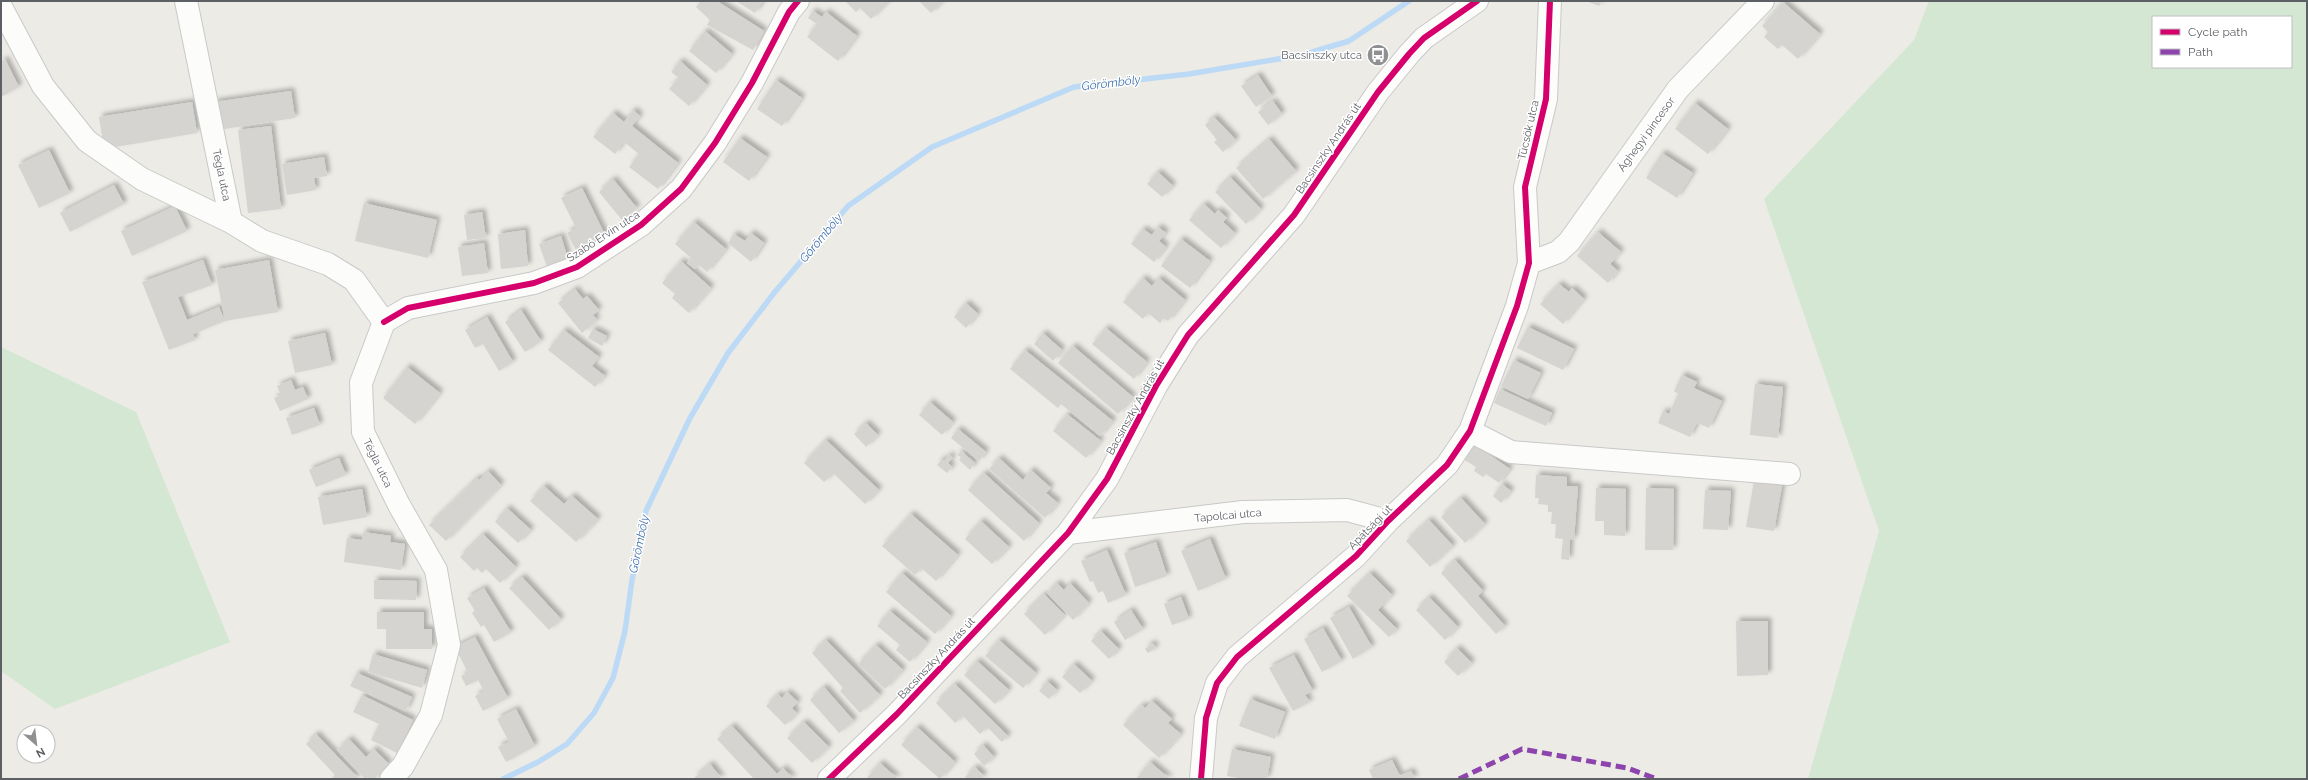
<svg xmlns="http://www.w3.org/2000/svg" width="2308" height="780" font-family="Raleway,sans-serif">
<style>
.green{fill:#d4e7d3;fill-rule:evenodd}
.lines{fill:none;stroke-linecap:round;stroke-linejoin:round}
.stream{stroke:#bcdaf5;stroke-width:5.5}
.building{fill:#d5d4d1;filter:url(#shadow)}
.minor-casing{stroke:#c8c9c8;stroke-width:24}
.minor{stroke:#fcfcfb;stroke-width:22}
.quiet{stroke:#8e44ad;stroke-width:5;stroke-dasharray:10 5;stroke-linecap:butt}
.cycleway-casing{stroke:#fff;stroke-width:8}
.cycleway{stroke:#d6006c;stroke-width:6}
.labels{text-anchor:middle;stroke-width:3;stroke-linejoin:round;paint-order:stroke}
.poi-label{font-size:11px;fill:#5c5f64;stroke:#fff;text-anchor:end}
.street-label{font-size:11px;fill:#5c5f64;stroke:#fff}
.water-label{font-size:12px;font-style:italic;fill:#4473ad;stroke:#fff}
</style>
<defs>
<filter id="shadow"><feDropShadow dx="3.5" dy="-3.5" stdDeviation="2" flood-color="#0004"/></filter>
</defs>
<rect width="100%" height="100%" fill="#ecebe6"/>
<!-- green -->
<path class="green" d="M1929,1H2307V779H1808L1879,531L1764,199L1914,40ZM2153,17H2291V67H2153Z
M1,347L136,412L230,642L55,709L1,671Z"/>
<g class="lines">
<!-- stream -->
<path class="stream" d="M503,779L538,762L567,744L594,713L613,678L625,631L632,580L646,511L690,418L728,353L774,293L848,206L932,147L1074,87L1189,74L1302,55L1349,41L1409,1"/>
</g>
<!-- building -->
<path class="building" d="M701,1H717L764,31L753,50L707,25L710,20L696,7Z
M736,1H763L755,13Z
M845,1H889L871,19L860,8L856,12Z
M919,1H943L931,13Z
M1586,1H1601L1599,6Z
M1783,2L1820,34L1798,59L1782,45L1778,49L1764,37L1768,32L1762,26Z
M813,11L822,17L826,12L857,36L838,61L807,37L817,24L808,18Z
M705,31L732,54L716,73L689,51Z
M5,59L19,87L1,97V62Z
M680,61L707,85L689,106L669,89L679,78L671,72Z
M1258,75L1272,96L1256,107L1241,86Z
M776,80L802,98L782,126L757,109Z
M291,91L295,118L218,130L214,102Z
M1273,101L1282,114L1268,125L1258,112Z
M192,102L197,133L104,149L99,117Z
M1695,103L1728,129L1708,154L1675,129Z
M633,110L640,116L632,126L678,163L658,189L629,167L639,154L624,142L615,154L593,137L613,113L624,122Z
M1214,117L1236,140L1223,152L1214,142L1217,140L1205,125Z
M271,126L281,209L248,213L238,130Z
M740,138L767,157L749,181L723,162Z
M1269,139L1296,171L1263,199L1236,168Z
M49,150L70,193L39,208L18,165Z
M1662,153L1693,173L1677,198L1646,178Z
M324,157L327,176L314,178L316,190L287,195L282,164Z
M1158,172L1173,186L1162,197L1147,184Z
M1230,177L1261,209L1246,224L1215,192Z
M613,179L637,208L622,220L599,192Z
M114,185L124,204L70,232L60,213Z
M582,188L606,237L577,252L567,233L576,228L561,198Z
M364,203L437,220L428,258L355,241Z
M1204,204L1215,214L1218,210L1227,218L1223,222L1235,233L1221,248L1189,220Z
M175,206L187,231L132,256L121,231Z
M482,212L486,238L467,240L464,215Z
M694,222L726,249L707,272L699,265L695,269L687,263L691,258L675,244Z
M1158,227L1166,233L1159,241L1166,247L1154,262L1131,244L1143,229L1152,235Z
M525,230L528,266L501,269L498,234Z
M1598,232L1621,252L1610,264L1618,271L1608,283L1577,256Z
M751,233L764,243L751,262L728,243L734,234L745,241Z
M561,236L568,259L547,267L539,244Z
M1181,239L1210,261L1190,288L1161,266Z
M484,243L488,273L462,276L458,247Z
M203,260L212,285L178,297L187,320L219,307L225,321L215,270L269,260L278,312L225,321L193,334L195,340L169,350L142,282Z
M681,261L711,288L689,313L672,298L675,294L662,283Z
M1143,278L1152,286L1159,278L1185,300L1168,321L1164,318L1160,323L1148,313L1143,319L1123,302Z
M1559,284L1569,292L1572,288L1584,299L1563,324L1540,304Z
M575,289L583,299L587,296L599,310L593,315L597,320L582,333L558,303Z
M966,303L978,314L966,328L954,317Z
M521,310L541,341L525,352L505,322Z
M487,317L513,362L499,371L483,344L475,348L465,330Z
M1528,327L1574,349L1563,370L1517,348Z
M1106,328L1147,362L1134,379L1092,344Z
M593,329L607,336L602,346L588,338Z
M564,330L599,357L592,366L605,376L595,387L548,350Z
M325,333L332,365L295,373L288,341Z
M1043,333L1062,350L1053,361L1034,344Z
M1073,346L1133,397L1118,414L1058,363Z
M1025,350L1113,421L1100,436L1061,404L1058,408L1010,369Z
M1514,360L1541,373L1528,399L1501,386Z
M407,367L440,393L415,424L383,398Z
M1682,375L1697,382L1694,388L1722,401L1709,428L1697,423L1690,437L1658,423L1663,411L1669,414L1678,394L1674,391Z
M291,380L295,390L303,387L308,399L280,411L274,398L281,395L277,386Z
M1755,384L1783,387L1778,438L1750,435Z
M1500,389L1552,413L1546,426L1494,403Z
M930,402L953,422L942,435L919,415Z
M314,408L320,425L292,435L286,418Z
M1067,414L1101,441L1086,458L1053,431Z
M866,423L878,435L866,447L854,434Z
M958,429L986,452L979,461L951,438Z
M826,440L879,490L865,504L833,473L824,482L804,463Z
M1474,444L1510,469L1499,483L1486,474L1483,477L1474,471L1476,467L1463,459Z
M961,451L975,463L970,470L959,460L961,457L957,455Z
M949,455L953,458L948,463L952,467L947,473L937,465L942,459L944,461Z
M339,458L346,475L316,487L309,470Z
M999,458L1023,480L1031,470L1051,488L1046,493L1058,503L1045,518L989,469Z
M488,471L501,485L446,541L429,525L477,478L479,480Z
M984,473L1039,523L1024,541L968,490Z
M1536,475L1567,477V486H1578L1574,540L1570,539L1569,560L1561,559L1563,539L1555,538L1556,524H1551L1552,512H1548V505L1538,504L1539,498H1535Z
M1754,481L1782,486L1774,531L1746,527Z
M1502,484L1511,491L1501,503L1493,496Z
M544,486L564,504L572,496L598,519L576,542L530,501Z
M1596,488L1626,489L1625,536L1604,535V521H1595Z
M1646,488L1674,489L1673,550H1645Z
M362,489L367,517L323,525L318,497Z
M1705,490L1731,491L1728,530L1703,529Z
M1461,498L1485,524L1465,543L1441,517Z
M507,508L531,530L518,543L495,522Z
M911,514L958,555L936,581L921,568L915,575L882,546Z
M1429,520L1453,546L1430,567L1406,541Z
M981,521L1009,547L992,564L965,539Z
M363,532L391,536L390,542L405,544L401,570L344,562L347,538L362,540Z
M483,534L516,567L500,583L486,569L482,573L477,568L474,571L460,557Z
M1210,539L1226,579L1198,591L1181,551Z
M1156,542L1167,576L1135,587L1124,553Z
M1107,550L1126,595L1108,603L1103,591L1098,593L1093,581L1090,582L1081,561Z
M1455,560L1483,591L1478,596L1505,626L1496,634L1441,573Z
M902,573L951,616L935,634L886,592Z
M1370,573L1392,595L1378,610L1397,629L1389,637L1347,596Z
M522,577L561,619L549,630L509,588Z
M374,580L417,581L416,600L374,599Z
M1057,583L1064,590L1070,583L1089,603L1073,620L1047,593Z
M484,588L511,632L494,642L484,625L481,627L472,613L475,611L467,598Z
M1044,594L1065,615L1045,635L1024,614Z
M1181,597L1189,619L1172,625L1164,604Z
M1429,597L1458,627L1445,640L1416,610Z
M1349,607L1372,647L1353,659L1330,618Z
M1131,610L1143,629L1125,640L1114,622Z
M890,611L927,642L910,662L896,650L900,645L877,626Z
M377,612H424V629H432V649H386V629H377Z
M1736,621H1768V675L1737,676Z
M1323,628L1342,661L1322,672L1304,639Z
M1101,631L1119,649L1109,659L1091,641Z
M475,637L508,698L483,711L475,696L484,691L478,680L466,686L461,676L468,673L455,647Z
M826,640L880,695L860,713L840,691L843,688L812,653Z
M999,640L1036,673L1023,688L985,656Z
M1152,643L1156,648L1148,653L1145,649Z
M876,645L903,670L885,689L858,664Z
M1457,648L1472,663L1458,676L1444,662Z
M373,654L427,670L422,688L368,672Z
M1294,655L1313,691L1305,695L1310,702L1293,711L1269,668Z
M977,661L1009,690L995,704L964,675Z
M1074,664L1092,681L1080,693L1062,677Z
M357,673L412,697L406,711L350,686Z
M1047,681L1057,690L1049,699L1039,691Z
M955,684L1008,736L1002,742L987,727L980,734L963,716L955,723L936,703Z
M824,687L854,721L839,733L810,700Z
M787,692L798,702L792,708L797,713L785,725L766,706L778,694L782,698Z
M362,695L413,720L397,753L371,740L379,724L353,712Z
M1250,699L1285,712L1275,739L1239,726Z
M1152,701L1172,719L1168,723L1181,734L1159,758L1123,725L1142,705L1145,708Z
M516,709L535,746L506,762L498,747L509,742L497,719Z
M804,722L829,747L812,763L787,738Z
M732,726L777,774L783,768L794,779H754L717,739Z
M917,727L955,762L940,779L901,745Z
M316,734L359,779H331L335,775L306,744Z
M349,739L366,757L374,749L389,764L374,779H365L337,750Z
M983,745L994,757L984,766L974,754Z
M1232,749L1271,757L1267,779H1243L1227,776Z
M1392,760L1400,776L1411,771L1415,779H1373L1369,770Z
M1150,762L1170,779H1136Z
M880,763L898,779H866Z
M710,764L722,779H695L694,778Z
M975,767L984,776L981,779H967L965,777Z"/>
<g class="lines">
<!-- minor casing -->
<g class="minor-casing">
<path id="minor" d="M186,1L231,222L262,241L328,264L354,280L384,322
M1,7L43,86L87,141L142,179L231,222
M1529,263L1558,252L1569,242L1678,89L1763,1
M384,322L408,308L534,283L577,267L641,225L681,189L715,143L752,83L789,12L798,1
M384,322L361,383L363,432L399,505L436,570L449,645L431,715L403,766L391,779
M1470,431L1511,452L1789,474
M1068,533L1243,512L1347,510L1388,521
M829,779L897,714L1068,533L1107,479L1156,386L1188,335L1294,215L1378,92L1409,54L1424,38L1477,1
M1201,779L1206,718L1217,683L1237,657L1356,556L1388,521L1447,465L1470,431L1517,306L1529,263L1525,187L1546,99L1550,1"/>
</g>
<!-- minor -->
<use href="#minor" class="minor"/>
<!-- quiet -->
<path class="quiet" d="M1459,779L1522,749L1627,768L1657,779"/>
<!-- cycleway casing -->
<g class="cycleway-casing">
<path id="cycleway" d="M384,322L408,308L534,283L577,267L641,225L681,189L715,143L752,83L789,12L798,1
M829,779L897,714L1068,533L1107,479L1156,386L1188,335L1294,215L1378,92L1409,54L1424,38L1477,1
M1201,779L1206,718L1217,683L1237,657L1356,556L1388,521L1447,465L1470,431L1517,306L1529,263L1525,187L1546,99L1550,1"/>
</g>
<!-- cycleway -->
<use href="#cycleway" class="cycleway"/>
</g>
<!-- icons -->
<defs>
<g id="bus-disc" transform="scale(1.15)"><circle r="9.5" fill="#8e9092" stroke="#fff"/><path d="M-5-6H5V4H4V6H2V4H-2V6H-4V4H-5ZM-3.5-4V0h7V-4ZM-3.5 1.2v1.5H-2V1.2ZM2 1.2v1.5H3.5V1.2Z" fill="#fff"/></g>
</defs>
<g fill-rule="evenodd">
<use href="#bus-disc" x="1378" y="55"/>
</g>
<g class="labels">
<!-- poi labels -->
<g class="poi-label">
<text x="1362" y="59">Bacsinszky utca</text>
</g>
<!-- street labels -->
<g class="street-label">
<text transform="translate(1528 130) rotate(-77)" y="4">Tücsök utca</text>
<text transform="translate(1646 134) rotate(-54)" y="4">Ághegyi pincesor</text>
<text transform="translate(1328 148) rotate(-56)" y="4">Bacsinszky András út</text>
<text transform="translate(222 175) rotate(78)" y="4">Tégla utca</text>
<text transform="translate(603 236) rotate(-33)" y="4">Szabó Ervin utca</text>
<text transform="translate(1135 407) rotate(-61)" y="4">Bacsinszky András út</text>
<text transform="translate(378 463) rotate(64)" y="4">Tégla utca</text>
<text transform="translate(1228 515) rotate(-5)" y="4">Tapolcai utca</text>
<text transform="translate(1370 527) rotate(-46)" y="4">Apátsági út</text>
<text transform="translate(936 658) rotate(-47)" y="4">Bacsinszky András út</text>
</g>
<!-- water labels -->
<g class="water-label">
<text transform="translate(1111 83) rotate(-7)" y="4">Görömböly</text>
<text transform="translate(821 238) rotate(-50)" y="4">Görömböly</text>
<text transform="translate(639 544) rotate(-78)" y="4">Görömböly</text>
</g>
</g>
<!-- border -->
<rect width="2308" height="780" fill="none" stroke="#5c5f64" stroke-width="4"/>
<!-- legend -->
<rect x="2152" y="16" width="140" height="52" fill="#ffffff" stroke="#bebfc1"/>
<rect x="2160" y="29" width="20" height="6" fill="#d6006c" stroke="#bebfc1"/>
<text x="2188" y="36" font-size="12" fill="#5c5f64">Cycle path</text>
<rect x="2160" y="49" width="20" height="6" fill="#8e44ad" stroke="#bebfc1"/>
<text x="2188" y="56" font-size="12" fill="#5c5f64">Path</text>
<!-- north arrow -->
<g transform="translate(36 744) rotate(152)"><circle r="19" fill="#ffffff" stroke="#bebfc1"/>
<path d="M0-3L7 15L0 10L-7 15Z" fill="#8e9092"/>
<text y="-6" font-size="11" font-weight="bold" text-anchor="middle" fill="#5c5f64">N</text>
</g>
</svg>
